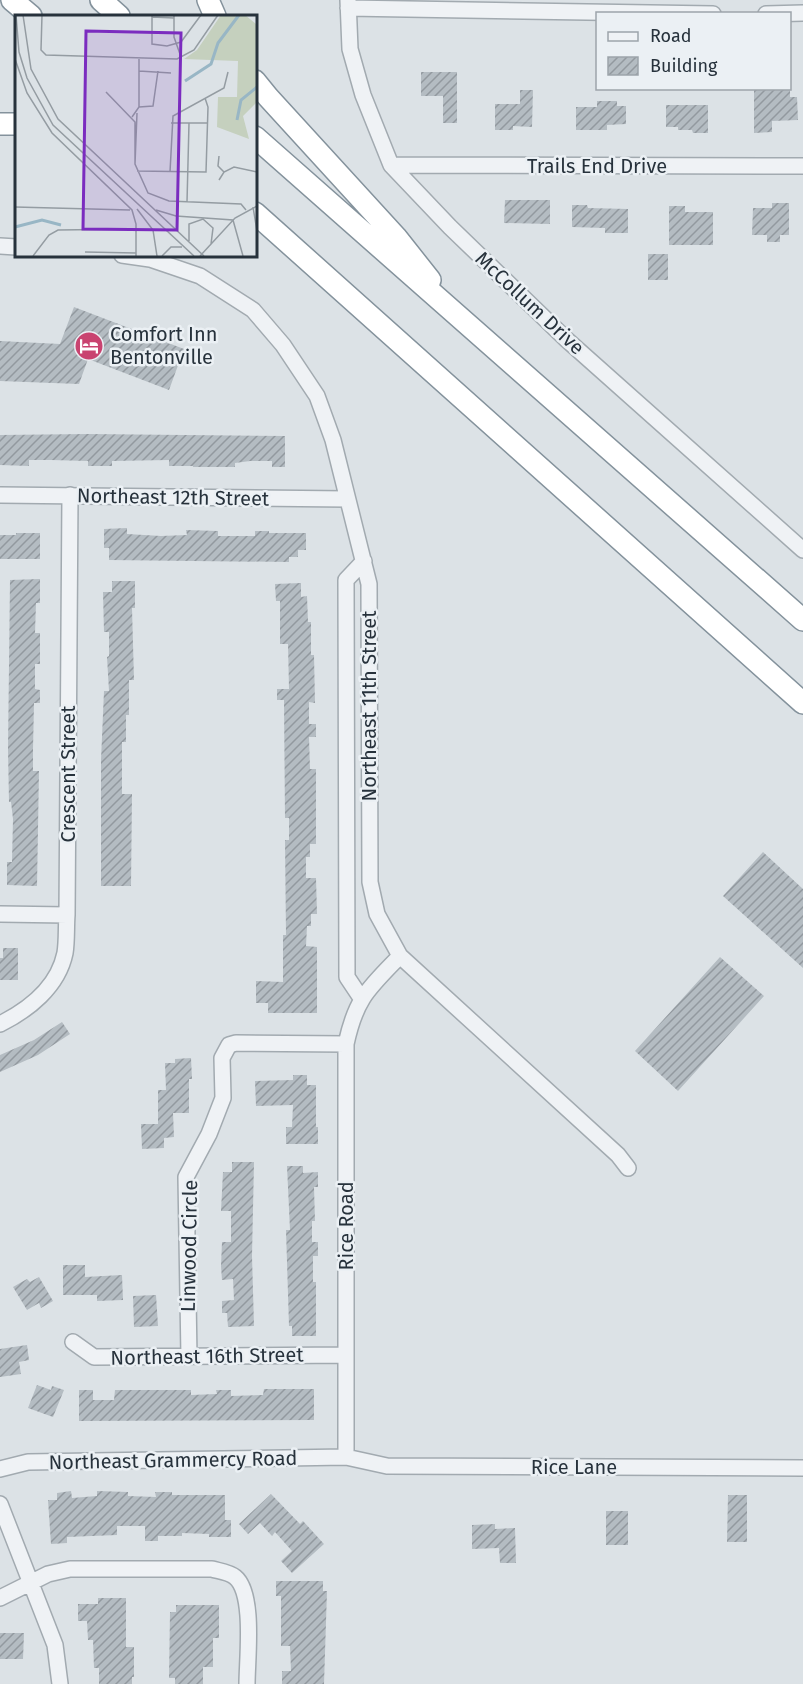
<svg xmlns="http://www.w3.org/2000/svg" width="803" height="1684" font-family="'Fira Sans',sans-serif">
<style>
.building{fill:url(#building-hatch)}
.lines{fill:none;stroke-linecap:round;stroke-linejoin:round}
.minor-casing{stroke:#a2aab0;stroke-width:18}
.highway-casing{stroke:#84929c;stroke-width:24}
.minor{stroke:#eff2f5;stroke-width:15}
.highway{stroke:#fff;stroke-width:21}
.labels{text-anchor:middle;stroke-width:5;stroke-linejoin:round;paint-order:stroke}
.street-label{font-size:20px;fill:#27323c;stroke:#ebf0f4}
.poi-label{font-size:20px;fill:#27323c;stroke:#ebf0f4;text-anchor:start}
.inset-river{fill:none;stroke:#98b6c5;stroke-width:3}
.inset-road{fill:none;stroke:#949ca2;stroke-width:1.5}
.view{fill:#7b2cbf;fill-opacity:0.15;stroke:#7b2cbf;stroke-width:3}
.inset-edge{fill:none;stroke:#27323c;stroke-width:3}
</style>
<defs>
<pattern id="building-hatch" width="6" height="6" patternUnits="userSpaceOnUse" patternTransform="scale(1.5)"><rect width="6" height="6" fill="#b4bcc2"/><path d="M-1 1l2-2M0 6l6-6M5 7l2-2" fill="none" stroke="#92999f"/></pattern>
</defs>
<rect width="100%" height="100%" fill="#dce2e6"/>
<!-- building -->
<path class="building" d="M421,72H457V123H443V96H421Z
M754,88H790V97H797L798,120L772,121V132L754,133Z
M520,90H533L532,127L513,126V130H495V104H520Z
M597,101H617V106H626V124L607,125V130H576V107H597Z
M666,105H708V133H693L692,130H678V127H666Z
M505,200H550V224L504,223Z
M772,203H789V235H780V242H767V235H752L753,208H772Z
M572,205H587L588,208L628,209V233H605V228L572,227Z
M669,206H685V212H713V245H669Z
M648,254H668V280H648Z
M74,307L184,349L169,390L88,359L79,384L0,381V341L60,344Z
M88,434L285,436V467H272V461H250L235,463V467H193V466H169V460L112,461V466H88V461L51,460H29V466L0,465V435Z
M127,528V534L161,536L187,535L186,530L218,531V536H255V531H269V533H306V550H298V557H289V562L109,560V548H104V529Z
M16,533H40V559H0V535H16Z
M40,579V603H36L35,633H40V664H35V689L40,690V703H34L33,749V771H39L37,886L7,885V862H12L13,819L11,802H9L8,749L10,580Z
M112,581H135V608H132L134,680H129V715H126V742H122V794H132L131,886H101V760L104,691H109L107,657L109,656V632H104L103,592H112Z
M301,583V597L307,596L308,622H311V655H314L315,703L309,702V724H316V737H309L310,769H316V844H310V857H306V878H316L317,914H311V926H307L306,946L317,947V1013H268V1003H256V981L283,982V935H286L285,840H289V818H285L284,700H277V689H289L288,644H280V601H276L275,584Z
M763,852L803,889V968L723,896Z
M3,948H18V980H0V958H3Z
M720,957L764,996L678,1091L635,1051Z
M62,1022L70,1034L38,1055L0,1072V1055L34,1040Z
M191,1058L192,1079H189V1113H173L174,1137L164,1138V1148L142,1149L141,1124H158V1090H166L165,1063H175V1059Z
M293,1075H307V1085H316V1127H318V1144H286V1127H292L293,1105L256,1106L255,1081L293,1080Z
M232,1162H254L252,1256L254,1326L228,1327L227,1313H222V1301L234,1300L233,1279L222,1280L221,1266L222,1242H231V1211H221L223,1172H232Z
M287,1166H303V1173L318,1172V1187H314L315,1221H312V1242H318V1256H313V1282H316V1336H292V1326H289L286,1230H290Z
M63,1265H85V1277L122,1275L123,1300L97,1301V1295H63Z
M39,1277L53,1301L41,1308L39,1303L27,1310L13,1287L27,1279L30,1282Z
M156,1295L158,1326L134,1327L133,1296Z
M27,1345L29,1360L19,1362L21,1374L0,1377V1349Z
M37,1385L51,1390L52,1386L64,1390L53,1417L28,1408Z
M264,1389H314V1420L79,1421V1390H93V1400H114L115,1390H191V1395L217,1394L216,1390H231V1396L263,1395Z
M71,1491L72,1498L97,1496V1491L128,1492V1496L156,1497L155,1492H172V1495H225V1520H231V1537H209V1534L182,1533V1536H158V1541H145V1526H117V1535L67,1537V1543L51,1544L48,1500H57V1493Z
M271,1494L300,1524L303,1521L324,1544L292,1573L281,1561L292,1551L275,1532L272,1536L260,1523L248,1534L239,1524Z
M728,1495H747V1542H727Z
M606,1511H628V1545H606Z
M495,1524V1529L515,1528L516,1563H500L499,1548L472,1549V1525Z
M276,1581H323V1591H327L324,1684H282V1671H291L290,1646H281V1596H276Z
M98,1598H126V1647H134V1677H132V1684H99V1668H94L93,1640H88L87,1621H78V1604H98Z
M176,1605H219V1638H213V1667H203V1684H175V1678H169L170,1612H176Z
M0,1633H24L23,1659H0Z"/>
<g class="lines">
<!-- minor casing -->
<g class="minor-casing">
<path id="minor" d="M348,0L350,49L363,95L391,165L450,227L567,340L803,550
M348,8L713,14
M766,14L803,13
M391,165L803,166
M0,246L16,247
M122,255L150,259L200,276L253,310L283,345L317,396L333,440L369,584L370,882L377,914L400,956L618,1155L628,1168
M0,495L347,499
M0,914L67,915
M361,998L347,977L346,580L364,561
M0,1024C28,1010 58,987 65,953C67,941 66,927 67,915L70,495
M73,1342L94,1357L346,1355
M189,1357L186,1177L209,1134L223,1098L222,1058L229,1045L236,1043L346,1044
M346,1457V1044C356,998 368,989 400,956
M0,1469L28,1462L346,1457L387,1466L803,1468
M0,1504L55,1645L60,1684
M0,1598L48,1574L70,1569H212C219,1571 229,1572 235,1577C255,1593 247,1659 247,1684"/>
</g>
<!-- highway casing -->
<g class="highway-casing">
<path id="highway" d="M12,0L31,16
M101,0L119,16
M208,0L215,16
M255,81L268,97L396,237L430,280
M0,124H16
M255,137L803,620
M255,213L803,703"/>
</g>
<!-- minor -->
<use href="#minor" class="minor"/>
<!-- highway -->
<use href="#highway" class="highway"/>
</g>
<!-- icons -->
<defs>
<g id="hotel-disc" transform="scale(1.5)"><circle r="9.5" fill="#c94370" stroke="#ebf0f4"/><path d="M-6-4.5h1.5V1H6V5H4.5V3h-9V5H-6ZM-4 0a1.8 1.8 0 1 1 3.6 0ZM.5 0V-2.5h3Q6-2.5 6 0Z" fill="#fff"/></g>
</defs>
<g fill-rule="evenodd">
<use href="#hotel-disc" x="89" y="346"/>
</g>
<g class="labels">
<!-- street labels -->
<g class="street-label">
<text x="597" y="173">Trails End Drive</text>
<text transform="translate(530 303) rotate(43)" y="7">McCollum Drive</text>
<text transform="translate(173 497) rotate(1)" y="7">Northeast 12th Street</text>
<text transform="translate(369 706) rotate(-90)" y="7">Northeast 11th Street</text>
<text transform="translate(68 774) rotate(-90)" y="7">Crescent Street</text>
<text transform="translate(346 1226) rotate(-90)" y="7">Rice Road</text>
<text transform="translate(189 1246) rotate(-89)" y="7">Linwood Circle</text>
<text transform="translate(207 1356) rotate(-1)" y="7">Northeast 16th Street</text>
<text transform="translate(173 1460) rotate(-1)" y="7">Northeast Grammercy Road</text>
<text x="574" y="1474">Rice Lane</text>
</g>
<!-- poi labels -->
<g class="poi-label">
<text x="110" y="341">Comfort Inn<tspan x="110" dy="23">Bentonville</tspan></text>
</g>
</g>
<!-- overview -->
<g transform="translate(15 15)">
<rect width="242" height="242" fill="#dce2e6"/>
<path d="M206,0H230L241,9V88L228,101L234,124L202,112L203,82H222L223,46L169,44L182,35Z" fill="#c5d0be"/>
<path class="inset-river" d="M170,66L196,49L203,28L224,0M222,105L226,85L242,72M0,212L27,205L46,210"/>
<path class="inset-road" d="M1,0L4,37L12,63L38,110L179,241M8,0L16,54L43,104L189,241M27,0L26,35L31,40L162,44L179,35L203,0M137,0V29L152,31L166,27L186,0M159,0V22L166,42M137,2L159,3M0,44L12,78L37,118L117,195L121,209V241M124,56L156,58M91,77L120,107V149L133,178L154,186L226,189L231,195M124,92L138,91L143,56M117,102L124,92V44M156,108H193M204,141L203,151L209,157M120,149L122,98M122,156L191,157L193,92L190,83M155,157L158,101L209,73L213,57M204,165L209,157L219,152L242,157M172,187L174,108M0,192L115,195M238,192L242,216M122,194L138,215L142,241M141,195L161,201L218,205L228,241M174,226V209L188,204L198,213L196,229M70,237L121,238M18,241L34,220L43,215L121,214M147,241L156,232H167M185,241L220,203L242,191"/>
<path class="view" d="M71,16L166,18L162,215L68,214Z"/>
<rect width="242" height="242" class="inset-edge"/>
</g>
<!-- legend -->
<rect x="596" y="12" width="195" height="78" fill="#ebf0f4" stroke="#9da4aa" stroke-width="1.5"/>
<rect x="608" y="32" width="30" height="9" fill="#eff2f5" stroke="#9da4aa" stroke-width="1.5"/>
<text x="650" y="42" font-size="18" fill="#27323c">Road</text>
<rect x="608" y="57" width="30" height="18" fill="url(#building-hatch)" stroke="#9da4aa" stroke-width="1.5"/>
<text x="650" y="72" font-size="18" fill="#27323c">Building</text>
</svg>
